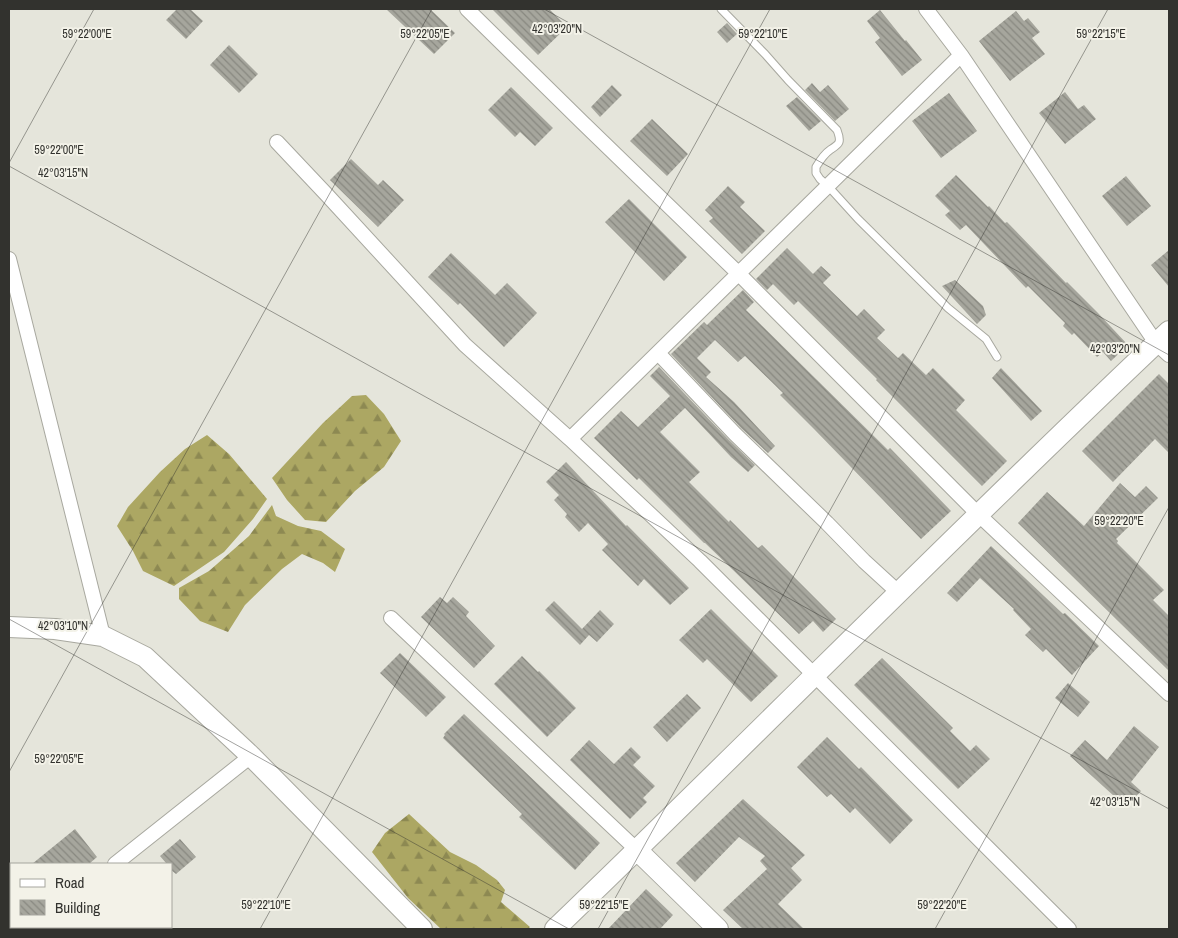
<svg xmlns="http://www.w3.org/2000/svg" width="1178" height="938" font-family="'Archivo Narrow',sans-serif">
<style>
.forest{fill:url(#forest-firs)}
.building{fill:url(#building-back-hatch)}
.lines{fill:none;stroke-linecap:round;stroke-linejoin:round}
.lane-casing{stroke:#a8a89f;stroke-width:9}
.street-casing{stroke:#a8a89f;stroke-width:16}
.secondary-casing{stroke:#a8a89f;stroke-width:22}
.lane{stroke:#fff;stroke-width:7}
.street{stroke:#fff;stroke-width:14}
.secondary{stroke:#fff;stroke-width:20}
.ticks{fill:none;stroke:#32322e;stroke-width:1;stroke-opacity:0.45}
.ticks-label{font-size:12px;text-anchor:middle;fill:#32322e;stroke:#f3f2e8;stroke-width:4;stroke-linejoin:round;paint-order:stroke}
</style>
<defs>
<pattern id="forest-firs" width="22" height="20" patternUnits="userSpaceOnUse" patternTransform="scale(1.25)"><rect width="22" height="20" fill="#aca763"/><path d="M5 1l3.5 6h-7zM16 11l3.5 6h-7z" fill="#8d8952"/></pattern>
<pattern id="building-back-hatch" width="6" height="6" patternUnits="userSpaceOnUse" patternTransform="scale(1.25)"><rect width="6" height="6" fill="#a6a69d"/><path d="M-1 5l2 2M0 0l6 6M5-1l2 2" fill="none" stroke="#888880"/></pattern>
</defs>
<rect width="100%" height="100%" fill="#e5e5db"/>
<!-- forest -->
<path class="forest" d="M366,395L384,414L401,441L384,467L355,491L326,522L305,520L287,500L272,478L323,423L352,396Z
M207,435L229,454L267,499L253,519L224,552L174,586L143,571L133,551L117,526L128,507L160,472L185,449Z
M272,505L276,516L298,526L321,531L345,549L335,572L323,563L302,554L282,569L245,605L228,632L200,621L179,599V588L209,571L249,536Z
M409,814L450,852L476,865L497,880L505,890L501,902L530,927L528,929H441L408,898L372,852L385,833Z"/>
<!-- building -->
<path class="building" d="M177,9H190L203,21L186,39L166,20Z
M386,9H430L455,33L434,54Z
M492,9H549L567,27L538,55Z
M880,10L905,41L906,40L922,60L902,76L875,42L880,38L867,21Z
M1016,11L1024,21L1028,18L1040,32L1032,38L1045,54L1010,81L979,41Z
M727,23L737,34L727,43L717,32Z
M229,45L258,74L239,93L210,65Z
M812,83L820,92L828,85L849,109L835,121L805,90Z
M612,85L622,95L600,117L591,107Z
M511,87L553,128L535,146L520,132L515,137L488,110Z
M1065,92L1078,109L1084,105L1096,119L1065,144L1039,113Z
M949,93L977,131L941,158L912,121Z
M797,97L821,121L809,131L786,106Z
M652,119L688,154L667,176L630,141Z
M351,159L378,185L383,180L404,200L378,227L330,180Z
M956,175L988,207L989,206L1005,223L1007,222L1066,283L1067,282L1097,312L1128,345L1111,361L1103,352L1097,357L1074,333L1072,335L1063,326L1065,323L1028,286L1026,288L966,225L960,230L945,215L950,211L935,196Z
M1126,176L1151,206L1127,226L1102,196Z
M728,186L745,202L740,207L765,231L742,254L709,221L713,218L705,210Z
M629,199L687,257L664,281L605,222Z
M787,248L813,274L821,266L831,275L823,283L857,316L864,309L885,330L877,338L898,358L903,353L926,375L933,368L965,400L956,410L1007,461L982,486L876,380L877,379L798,301L794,305L773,284L767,290L756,279Z
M1169,250V287L1151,265Z
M451,253L495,295L507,283L537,313L504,347L460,303L458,305L428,277Z
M955,280L983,306L986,315L977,324L942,286Z
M743,290L754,302L746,310L888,450L890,448L951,511L921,539L814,429L780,395L783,393L745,356L738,362L715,340L697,358L711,372L706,377L734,402L775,446L768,453L741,428L671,354L704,322L707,325Z
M659,367L729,440L755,465L748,472L731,457L685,408L660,432L700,472L689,482L729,522L730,520L758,548L762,545L836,619L823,632L813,621L799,634L732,569L705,543H704L639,478L637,480L594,438L621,411L638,427L670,396L650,376Z
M1001,368L1042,411L1031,421L992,378Z
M1159,374L1169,384V453L1155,439L1113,482L1082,451Z
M566,462L626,526L627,525L689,588L670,605L644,579L638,586L602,550L608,544L588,523L579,532L565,517L567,514L554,500L559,495L546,482Z
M1120,483L1135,497L1146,486L1158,498L1116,539L1118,541L1117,543L1164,590L1153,600L1169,616V671L1018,523L1047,492L1084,526Z
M991,546L1063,614L1065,613L1099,646L1072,675L1046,649L1043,652L1025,635L1031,629L1013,610L1014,609L980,578L957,602L947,593Z
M440,597L447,603L453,597L469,612L466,616L495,646L474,668L421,617Z
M554,601L582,629L600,610L614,624L597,642L589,635L580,645L545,610Z
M711,609L778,676L751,702L707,659L703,663L679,640Z
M400,653L446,697L426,717L380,673Z
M522,656L538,672L539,671L576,708L547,737L494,684Z
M882,658L953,728L950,731L970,751L976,745L990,759L958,789L854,685Z
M1068,683L1090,702L1078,717L1055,698Z
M687,694L701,708L667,742L653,727Z
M464,714L600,843L575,870L519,817L522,814L443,738L445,735L444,734Z
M1134,726L1159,747L1131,782L1141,791L1126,807L1070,756L1085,740L1107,760Z
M827,737L859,769L861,767L913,820L890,844L855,808L850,813L831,794L827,797L797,767Z
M589,740L614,764L631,747L641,757L633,765L655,786L643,798L647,802L630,819L570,760Z
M743,799L805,855L791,868L802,880L778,904L804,929H743L723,910L767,869L760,861L765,856L739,837L695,882L676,863Z
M75,829L97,857L89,864H32Z
M180,839L196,857L176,874L171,870V864H167L160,856Z
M646,889L673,915L660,929H608Z"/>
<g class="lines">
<!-- lane casing -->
<g class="lane-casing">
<path id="lane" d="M721,9L765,54L788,80L837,130C842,143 839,144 830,150C824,154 819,162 816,167V173L820,179L828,186L858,219L948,308L986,339L997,357"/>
</g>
<!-- street casing -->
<g class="street-casing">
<path id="street" d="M467,9L582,122L739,274L979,515L1169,694
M926,9L961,55L1156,343L1169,355
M277,142L327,195L465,345L570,439L700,561L1069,929
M9,259L103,636
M658,353L735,434L827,523L864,561L899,593
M570,439L961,55
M391,618L637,850
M115,864L251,756
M33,929L36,927"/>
</g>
<!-- secondary casing -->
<g class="secondary-casing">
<path id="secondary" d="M9,627L55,629L103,636L145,657L251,756L422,929
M637,850L718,929
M555,929C761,731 961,527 1169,331"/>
</g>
<!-- lane -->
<use href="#lane" class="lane"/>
<!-- street -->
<use href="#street" class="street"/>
<!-- secondary -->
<use href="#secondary" class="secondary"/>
</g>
<!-- ticks -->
<path class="ticks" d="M544,9L1169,355M9,163L94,9M9,166L1169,809M9,619L569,929M9,772L432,9M260,929L770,9M598,929L1108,9M935,929L1169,507"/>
<g class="ticks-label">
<text x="557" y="33">42°03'20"N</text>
<text x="87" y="38">59°22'00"E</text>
<text x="425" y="38">59°22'05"E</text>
<text x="763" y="38">59°22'10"E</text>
<text x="1101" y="38">59°22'15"E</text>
<text x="59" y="154">59°22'00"E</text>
<text x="63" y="177">42°03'15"N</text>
<text x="1115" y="353">42°03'20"N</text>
<text x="1119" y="525">59°22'20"E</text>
<text x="63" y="630">42°03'10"N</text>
<text x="59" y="763">59°22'05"E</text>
<text x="1115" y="806">42°03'15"N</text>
<text x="266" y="909">59°22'10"E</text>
<text x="604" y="909">59°22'15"E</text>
<text x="942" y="909">59°22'20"E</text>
</g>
<!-- border -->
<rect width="1178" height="938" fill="none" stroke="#32322e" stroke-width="20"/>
<!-- legend -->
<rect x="10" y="863" width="162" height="65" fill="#f3f2e8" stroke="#a6a59e"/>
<rect x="20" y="879" width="25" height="8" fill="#ffffff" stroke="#a6a59e"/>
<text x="55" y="888" font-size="15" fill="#32322e">Road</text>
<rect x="20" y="900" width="25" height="15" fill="url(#building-back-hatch)" stroke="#a6a59e"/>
<text x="55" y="913" font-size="15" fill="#32322e">Building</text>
</svg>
